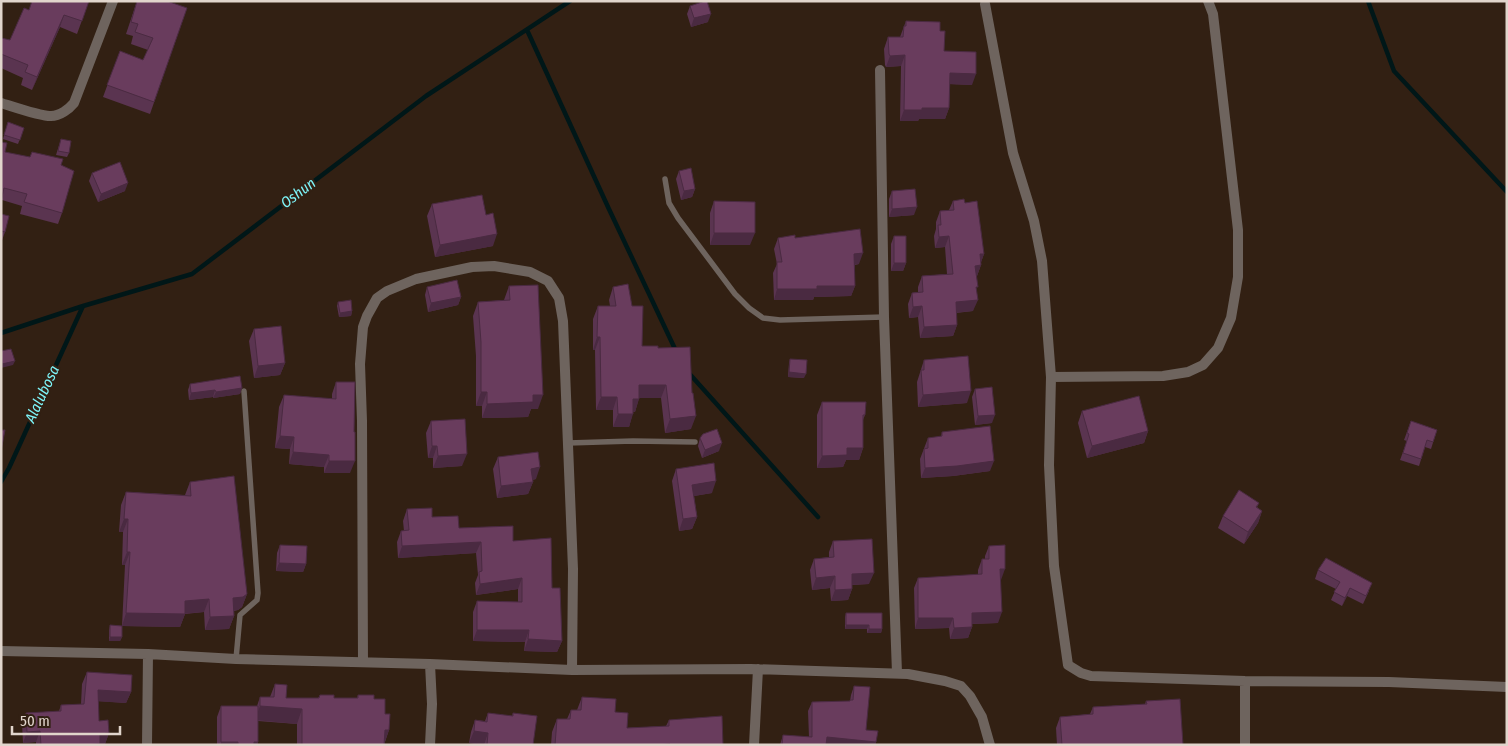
<svg xmlns="http://www.w3.org/2000/svg" width="1508" height="746" font-family="'Fira Sans Condensed',sans-serif">
<style>
.lines{fill:none;stroke-linecap:round;stroke-linejoin:round}
.stream{stroke:#001718;stroke-width:4.5}
.lane{stroke:#6e645e;stroke-width:5.5}
.street{stroke:#6e645e;stroke-width:10}
.wall{fill:#5a3450}
.shaded-wall{fill:#4a2a41}
.building{fill:#693c5d;stroke:#4a2a41}
.labels{text-anchor:middle;stroke-width:4;stroke-linejoin:round;paint-order:stroke}
.water-label{font-size:15px;font-style:italic;fill:#7ef6fa;stroke:#322013}
</style>
<rect width="100%" height="100%" fill="#322013"/>
<g class="lines">
<!-- stream -->
<path class="stream" d="M1368,1L1394,71L1507,192
M527,30L608,207L676,351
M1,333L83,306L192,274L426,96L570,1
M687,371L818,517
M1,482L9,468L83,306"/>
<!-- lane -->
<path class="lane" d="M665,179L669,203L678,218L735,294L749,308L763,318L780,320L884,317
M568,443L633,441L695,442
M236,659L240,615L257,600L258,593L244,391"/>
<!-- street -->
<path class="street" d="M985,4L1013,153L1034,221L1042,261L1051,377L1049,465L1054,566L1068,665L1081,673L1091,676L1245,681L1389,682L1507,687
M880,70L884,317L897,673
M1,103C11,106 43,117 51,116C60,116 69,109 74,103L113,1
M1051,377L1163,376L1188,372L1203,365L1218,348L1231,318L1238,277V230L1213,14L1208,1
M1,651L148,654L236,659L430,664L572,670L751,669L908,674L945,681L961,686L970,696L982,717L990,745
M363,662L362,421L360,364L363,327L367,316L377,298L387,291L416,279L472,267L494,266L530,272L548,281L559,298L563,321L573,569L572,670
M1245,681V745
M147,745L148,654
M430,745L432,704L430,664
M754,745L758,669"/>
</g>
<!-- wall -->
<path class="wall" d="M89,1L77,34L60,27L32,90L21,85L23,78L1,68V38L10,40L29,10Z
M137,1L187,8L150,114L103,97L120,51L143,60L148,50L131,44L133,36L126,34Z
M690,6L708,22L691,27L687,14Z
M906,21L940,31L944,51L972,85L950,84L949,108L945,119H919L918,121H900L901,66L886,67L885,65L884,49L888,37H900Z
M8,122L24,128L18,144L3,139Z
M61,139L69,153L67,157L56,155Z
M5,152L61,165L62,213L58,224L20,214L22,206L2,200Z
M679,171L695,189L692,197L681,200L676,179Z
M92,173L125,191L98,202L89,181Z
M892,191L914,215L889,217V199Z
M714,201L750,245H710V213Z
M953,201L965,203L984,254L981,262V265L977,276L976,277V290L973,311L956,313L957,325L953,336L920,338L918,317L909,318L908,304L912,293L918,292V287L922,276L947,274L945,247L935,248L934,236L936,229V222L940,211L949,210Z
M432,204L486,215L493,246L435,257L427,216Z
M1,214L5,232L1,243Z
M894,236L906,263L903,271H891V244Z
M778,238H795L859,264L855,265V286L851,296L814,297L813,300H774L773,273L777,264L774,249Z
M509,286L538,409H531L528,417L482,418V406H476V356L473,316L478,302L504,300Z
M427,287L461,297L458,305L428,312L425,295Z
M613,287L632,306L642,346L658,348L691,429L665,433L661,398H639L635,412H633L629,427H613V410H596L595,350H593V319L598,306H610L609,300Z
M338,302L352,311L351,316L339,317L337,306Z
M254,329L285,363L280,375L254,378L249,341Z
M790,359L804,378L788,377L789,363Z
M924,360L967,403L918,407L917,382Z
M336,382L350,473H324V467L289,464L290,449L275,448L279,407L284,395L332,399V394Z
M190,384L242,388L240,394L213,398V397L189,400L188,390Z
M975,389L992,423L975,425L972,397Z
M822,402L865,415L863,420V448L859,460H846L843,467L817,468V415Z
M1082,411L1148,431L1144,443L1087,458L1078,423Z
M431,421L462,466L433,468V458H428L426,433Z
M1411,421L1437,430L1431,449L1425,447L1419,466L1400,460L1407,441L1404,440Z
M942,432L990,471L953,476L921,478L920,459L928,438L941,437Z
M700,438L719,451L702,458L698,446Z
M498,457L536,479L532,480L533,482L528,494L497,498L493,469Z
M676,469L712,493L694,496L697,517L692,529L679,531L672,481Z
M190,482L247,594L242,607L238,610L234,611V616L229,629L205,630L204,612L185,614L180,627L122,626V637L120,641H109V630L110,625L122,626L125,565H122L123,532H119L121,505L126,492L185,495Z
M1259,503L1257,507L1262,511L1258,523L1244,544L1218,528L1223,516Z
M407,509L432,517L459,528L513,541L552,588L562,641L557,652L524,651L525,642L473,641V612L477,601L518,602V589L476,595L475,583L478,575L476,553L398,558L397,542L401,531H404L403,521Z
M833,541L869,584L852,585V589L848,600L831,601L830,588L812,590L810,570L814,559L829,557V552Z
M280,545L306,564L303,572L276,571L277,553Z
M989,546L1001,580L998,623L972,624V627L968,638L950,639L949,628L915,629L914,588L918,578L978,575V570L982,559H985V556Z
M1318,570L1369,591L1363,604L1347,596L1342,606L1331,600L1336,589L1315,579Z
M846,613L882,629L881,633H867V629H845V617Z
M87,672L131,692L126,703L98,701L99,721L109,733L105,744L36,745V742L23,743L22,724L26,713L59,711L61,705L81,704L82,684Z
M275,684L286,698H318L320,695L334,698H357L358,695L374,699L385,714L389,730L384,745H297V724L258,721V742L257,745H217V717L221,706H257L260,697H270Z
M854,686L866,730L876,742L875,745H780L783,735L809,737L808,711L812,702L850,701L851,695Z
M582,697L615,712L627,728L666,726L669,720L723,745H551L552,732L557,719H567L571,710H577Z
M1146,701L1183,745H1057L1056,728L1060,717L1090,714L1093,707L1145,704Z
M488,713L512,716L513,713L533,745H484L469,743L471,732L475,720L485,721Z"/>
<!-- shaded-wall -->
<path class="shaded-wall" d="M711,14L708,22L691,27L694,18Z
M64,15L60,27L32,90L37,77Z
M905,55L901,66L886,67L890,56Z
M950,73L976,74L972,85L946,84Z
M922,108H949L945,119H919L918,121H900L904,110Z
M128,183L125,191L98,202L101,194Z
M695,189L692,197L681,200L684,191Z
M917,207L914,215L889,217L892,209Z
M714,233H755L750,245H710Z
M497,234L493,246L435,257L440,245Z
M949,236L945,247L935,248L939,237Z
M863,253L859,264L851,265L854,254Z
M980,254H984L980,265Z
M894,263H906L903,271H891Z
M981,265L977,276L971,277L975,266Z
M817,286H855L851,296L814,297L813,300H774L777,289Z
M461,297L458,305L428,312L431,303Z
M978,300L973,311L952,313L956,302Z
M922,306L918,317L909,318L913,307Z
M352,311L351,316L339,317L340,313Z
M957,325L953,336L920,338L924,327Z
M597,337H600L595,350H593Z
M15,361L13,365L1,368L2,364Z
M285,363L280,375L254,378L258,366Z
M789,372L806,374L804,378L788,377Z
M639,385H666L661,398H635Z
M242,388L240,394L213,398L216,392Z
M215,390L213,397L189,400L191,393Z
M971,391L967,403L918,407L923,395Z
M481,392H487L482,406H476Z
M533,395H543L538,409H531L528,417L482,418L487,404Z
M601,397H617L613,410H596Z
M633,399H639L635,412H629Z
M618,414H633L629,427H613Z
M995,415L992,423L975,425L978,416Z
M696,416L691,429L665,433L670,419Z
M1148,431L1144,443L1087,458L1092,446Z
M280,436L294,437L290,449L275,448Z
M722,443L719,451L702,458L705,450Z
M432,446H437L433,458H428Z
M847,448H863L859,460H846L843,467L817,468L822,456Z
M293,452L329,455L324,467L289,464Z
M467,454L462,466L433,468L438,456Z
M329,461H355L350,473H324Z
M994,461L990,471L953,476L921,478L925,468Z
M540,467L536,479L526,481L531,469Z
M716,481L712,493L688,497L692,485Z
M533,482L528,494L497,498L501,486Z
M1262,511L1258,523L1244,544L1248,532Z
M697,517L692,529L679,531L683,519Z
M124,519H128L123,532H119Z
M481,542L476,553L398,558L402,546Z
M127,552H130L125,565H122Z
M279,563L306,564L303,572L276,571Z
M1000,569H1005L1001,580H996Z
M874,573L869,584L848,585L852,574Z
M835,576L830,588L812,590L816,578Z
M522,578L518,589L476,595L480,584Z
M1350,588L1347,596L1342,606L1345,598Z
M852,589L848,600L831,601L835,590Z
M247,594L242,607L238,610L228,611L233,598Z
M209,599L204,612L180,614L185,601Z
M1002,612L998,623L968,624L972,613Z
M126,613L185,614L180,627L122,626Z
M234,616L229,629L205,630L210,617Z
M918,618H953L949,628L915,629Z
M846,625H869L867,629H845Z
M972,627L968,638L950,639L954,628Z
M869,629H882L881,633H867Z
M477,630H529L525,642L473,641Z
M110,637H122L120,641H109Z
M528,639L562,641L557,652L524,651Z
M98,690L131,692L126,703L93,701Z
M260,706L302,709L297,724L255,720Z
M385,730H389L384,744Z
M40,731L36,742L23,743L27,732Z
M474,731L488,733L484,745L469,743Z
M109,733L105,744L83,745L100,734Z
M827,737L876,742L875,745H825Z
M221,742H238L237,745H221Z
M254,742H258L257,745H253Z"/>
<!-- building -->
<path class="building" d="M32,1H89L82,21L64,15L37,77L25,72L28,65L1,54V38L10,40L24,8L29,10Z
M137,1H167L187,8L154,102L107,85L120,51L143,60L153,38L135,32L138,24L131,22Z
M705,1H707L711,14L694,18L690,6Z
M906,21L940,22V31H945L944,51L976,52V74L950,73L949,108H922V110H904L905,55L890,56L889,54L888,37H903L904,26H906Z
M8,122L24,128L20,140L4,135Z
M61,139L71,141L69,153L58,151Z
M1,142L7,143L5,152L30,157L32,152L63,159L61,165L74,171L62,213L24,202L27,194L4,188L1,201Z
M120,162L128,183L101,194L92,173Z
M691,168L695,189L684,191L679,171Z
M915,189L917,207L892,209V191Z
M482,195L486,215L493,213L497,234L440,245L432,204Z
M964,199L965,203L977,201L984,254H980L981,265L975,266L978,287H976L978,300L956,302L957,325L924,327L922,306L913,307L912,293L923,292L922,276L953,274L949,236L939,237L938,225H941L940,211L954,210L953,201Z
M714,201L755,202V233H714Z
M1,214L9,216L5,232L1,231Z
M860,229L863,253L854,254L855,286H817V289H777V262H782L778,238L795,235V238Z
M894,236H906V263H894Z
M457,280L461,297L431,303L427,287Z
M628,284L632,306H643L642,346H658V348L690,347L692,393H693L696,416L670,419L666,385H639V399H633V414H618L617,397H601L600,337H597L598,306H616L613,287Z
M538,285L543,395H533V402L487,404V392H481V342L478,302L510,300L509,286Z
M351,300L352,311L340,313L338,302Z
M281,326L285,363L258,366L254,329Z
M11,349L15,361L2,364L1,351Z
M968,356L971,391L923,395L921,370H924V360Z
M790,359L807,360L806,374L789,372Z
M240,376L242,388L216,392L215,390L191,393L190,384Z
M336,382H355L354,432H355V461H329V455L293,452L294,437L280,436L284,395L336,399Z
M992,387L995,415L978,416L975,389Z
M1139,396L1148,431L1092,446L1082,411Z
M822,402H866L865,415H863V448H847V455L822,456Z
M465,419L467,454L438,456L437,446H432L431,421Z
M1411,421L1437,430L1433,442L1427,440L1421,459L1403,453L1409,434L1407,433Z
M990,426L994,461L957,466L925,468L924,449L928,448V438L942,436V432Z
M717,429L722,443L705,450L700,438L703,434Z
M1,430H5L1,451Z
M538,452L540,467L531,469L533,482L501,486L498,457Z
M714,463L716,481L692,485L697,517L683,519L676,469Z
M234,476L247,594L243,597L233,598L234,616L210,617L209,599L185,601V614L126,613L130,552H127L128,519H124L126,492L191,496L190,482Z
M1239,490L1259,503L1256,507L1262,511L1248,532L1223,516Z
M432,508V517L458,516L459,528L513,526V541L551,538L552,588H560L562,641L528,639L529,630H477V601L522,602V578L480,584L479,572L482,571L481,542L402,546L401,531L409,530L407,509Z
M872,539L874,573L852,574V589L835,590V576L816,578L814,559L834,557L833,541Z
M280,545L307,546L306,564L279,563Z
M1005,545V569H1000L1002,612L972,613V627L954,628L953,618H918V578L982,574V559H989V546Z
M1326,558L1372,583L1366,596L1350,588L1345,598L1334,592L1340,582L1318,570Z
M846,613H882V629H869V625H846Z
M110,625L122,626V637H110Z
M87,672L132,675L131,692L98,690L99,721L108,720L109,733L100,734V744L82,745H41L40,731L27,732L26,713L61,711V705L84,704Z
M275,684L287,685L286,698H319L320,695H334V698H358V695H374V699H385V714H390L389,730H385L384,745H302V709L260,706V697H274Z
M854,686L870,687L866,730L878,731L876,742L827,737L826,745H782L783,735L812,737V702L850,701V700H853Z
M582,697L616,699L615,712L628,713L627,728L669,726V720L722,716L723,745H670V744L656,745H555L557,719H570L571,710H581Z
M1180,699L1183,745H1062L1060,717L1093,714V707L1147,704L1146,701Z
M221,706H258V742H254V745H238V742H221Z
M488,713L513,716V713L537,716L533,745H487L488,733L474,731L475,720L487,722Z"/>
<g class="labels">
<!-- water labels -->
<g class="water-label">
<text transform="translate(298 193) rotate(-37)" y="5">Oshun</text>
<text transform="translate(42 394) rotate(-65)" y="5">Alalubosa</text>
</g>
</g>
<!-- border -->
<rect width="1508" height="746" fill="none" stroke="#e1d5cc" stroke-width="5"/>
<!-- scale -->
<path d="M12 726v8h108v-8" fill="none" stroke="#e1d5cc" stroke-width="2.5"/>
<text x="20" y="726" font-size="15" fill="#e1d5cc" stroke="#322013" stroke-width="4" paint-order="stroke">50 m</text>
</svg>
